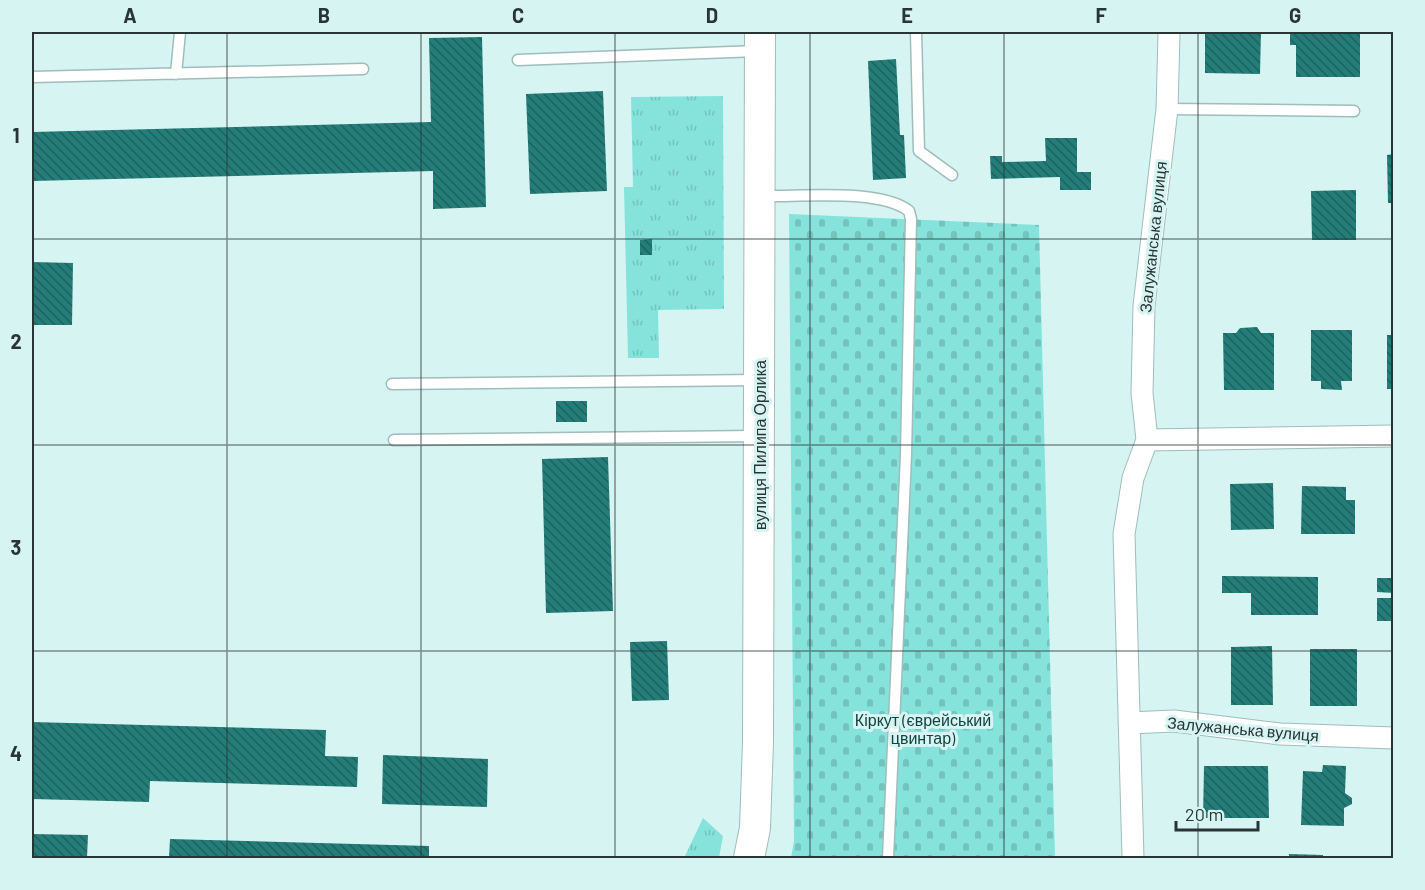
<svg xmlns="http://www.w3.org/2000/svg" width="1425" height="890" font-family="Barlow,sans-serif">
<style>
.grass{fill:url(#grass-tufts)}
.cemetery{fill:url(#cemetery-stones)}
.building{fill:url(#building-back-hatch)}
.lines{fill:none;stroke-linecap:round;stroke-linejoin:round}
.lane-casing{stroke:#9fbdba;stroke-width:13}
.street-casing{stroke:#9fbdba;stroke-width:23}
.secondary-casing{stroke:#9fbdba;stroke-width:32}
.lane{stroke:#fff;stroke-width:10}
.street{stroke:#fff;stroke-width:21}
.secondary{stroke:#fff;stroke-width:30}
.grid{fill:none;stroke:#293534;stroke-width:1.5;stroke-opacity:0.55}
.labels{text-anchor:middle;stroke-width:6;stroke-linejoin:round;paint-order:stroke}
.street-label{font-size:16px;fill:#293534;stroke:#d6f5f2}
.park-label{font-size:16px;fill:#104341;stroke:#d6f5f2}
.neatline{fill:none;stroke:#293534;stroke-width:2}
.grid-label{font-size:20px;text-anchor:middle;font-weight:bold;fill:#293534}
</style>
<defs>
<pattern id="grass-tufts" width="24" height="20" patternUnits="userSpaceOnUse" patternTransform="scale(1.5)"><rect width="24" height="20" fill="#86e3dc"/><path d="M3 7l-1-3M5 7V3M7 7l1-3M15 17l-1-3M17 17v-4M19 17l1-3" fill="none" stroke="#74c3bd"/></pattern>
<pattern id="cemetery-stones" width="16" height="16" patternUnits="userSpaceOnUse" patternTransform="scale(1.5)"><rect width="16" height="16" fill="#86e3dc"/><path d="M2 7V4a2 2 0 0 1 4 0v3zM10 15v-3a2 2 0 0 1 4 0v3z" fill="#74c3bd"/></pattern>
<pattern id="building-back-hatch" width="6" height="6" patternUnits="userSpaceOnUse" patternTransform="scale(1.5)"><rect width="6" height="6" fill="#247d78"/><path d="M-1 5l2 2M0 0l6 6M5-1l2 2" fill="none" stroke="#1e625e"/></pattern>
</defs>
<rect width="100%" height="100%" fill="#d6f5f2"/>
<!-- grass -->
<path class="grass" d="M723,96L724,309L658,310L659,358H628L624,187H633L631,97Z
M703,818L723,836L719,858H684Z"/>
<!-- cemetery -->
<path class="cemetery" d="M789,214L1039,225L1055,858H791L794,841Z"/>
<!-- building -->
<path class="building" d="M1205,32H1261L1260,74L1205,73Z
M1290,32H1360V77H1296V45H1290Z
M482,37L486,207L433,209V171L32,181V132L431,122L429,38Z
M896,59L900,135H904L906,178L873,180L868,61Z
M603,91L607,191L530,194L526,94Z
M1045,138H1077V172H1091V190H1060V177L991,179L990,156H1002V162L1046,161Z
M1394,154V203H1388L1387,155Z
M1356,190V240H1312L1311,191Z
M652,239V255H640V240Z
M32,262L73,263L72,325H32Z
M1257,327L1261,333H1274V390H1224L1223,333H1236L1240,328Z
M1311,330H1352V381H1341L1342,390L1321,389V381H1311Z
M1387,335H1394V389H1387Z
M556,401H587V422H556Z
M608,457L613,611L546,613L542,459Z
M1273,483L1274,529L1231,530L1230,484Z
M1302,486L1346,487V500H1355V534H1301Z
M1222,576L1318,577V615H1251V593H1222Z
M1377,578H1394V593L1377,592Z
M1377,598H1394V621H1377Z
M667,641L669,700L632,701L630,642Z
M1272,646L1273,705H1231V647Z
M1310,649H1357V706H1310Z
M32,722L326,730L325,756L358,757L357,787L150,781L149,802L32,799Z
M383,755L488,759L487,807L382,804Z
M1323,765L1346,766L1345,793L1352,798V804L1344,808V826L1301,825L1303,771L1322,772Z
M1204,766H1268L1269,818H1203Z
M32,834L88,835L87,858H32Z
M170,839L429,846V858H169Z
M1289,854L1323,855V858H1289Z"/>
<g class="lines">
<!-- lane casing -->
<g class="lane-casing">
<path id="lane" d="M916,32L919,151L952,175
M518,60L758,51
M176,74L180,32
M32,77L363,69
M1167,109L1354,111
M761,196C799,197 880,188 909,211L911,219L906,455L888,858
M392,384L758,380
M394,440L756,436"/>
</g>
<!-- street casing -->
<g class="street-casing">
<path id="street" d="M1147,440L1142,393L1144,306L1167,109L1169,34
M1129,723L1174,721L1280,734L1394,738
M1133,858L1124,534L1133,478L1147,440L1394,436"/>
</g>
<!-- secondary casing -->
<g class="secondary-casing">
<path id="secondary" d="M749,858L755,828L758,742L760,32"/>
</g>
<!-- lane -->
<use href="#lane" class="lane"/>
<!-- street -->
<use href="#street" class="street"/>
<!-- secondary -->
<use href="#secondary" class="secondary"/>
</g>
<!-- grid -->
<path class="grid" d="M227,32V858M421,32V858M615,32V858M810,32V858M1004,32V858M1198,32V858M32,239H1394M32,445H1394M32,651H1394"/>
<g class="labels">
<!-- street labels -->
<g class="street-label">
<text transform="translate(1153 237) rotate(-84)" y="6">Залужанська вулиця</text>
<text transform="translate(760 445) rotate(-90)" y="6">вулиця Пилипа Орлика</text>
<text transform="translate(1243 729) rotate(5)" y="6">Залужанська вулиця</text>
</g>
<!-- park labels -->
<g class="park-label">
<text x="923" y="726">Кіркут (єврейський<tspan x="923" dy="18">цвинтар)</tspan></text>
</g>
</g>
<!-- border -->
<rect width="1425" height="890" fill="none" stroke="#d6f5f2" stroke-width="66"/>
<!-- scale -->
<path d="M1176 821v9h82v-9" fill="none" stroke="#293534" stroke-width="3"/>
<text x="1185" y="821" font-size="18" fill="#293534" stroke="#d6f5f2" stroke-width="4.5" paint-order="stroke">20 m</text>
<rect x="33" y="33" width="1359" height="824" class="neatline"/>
<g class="grid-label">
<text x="130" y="23">A</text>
<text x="324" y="23">B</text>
<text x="518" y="23">C</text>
<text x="712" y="23">D</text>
<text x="907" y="23">E</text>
<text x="1101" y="23">F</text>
<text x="1295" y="23">G</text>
<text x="16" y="143">1</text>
<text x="16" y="349">2</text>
<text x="16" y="555">3</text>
<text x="16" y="761">4</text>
</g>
</svg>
